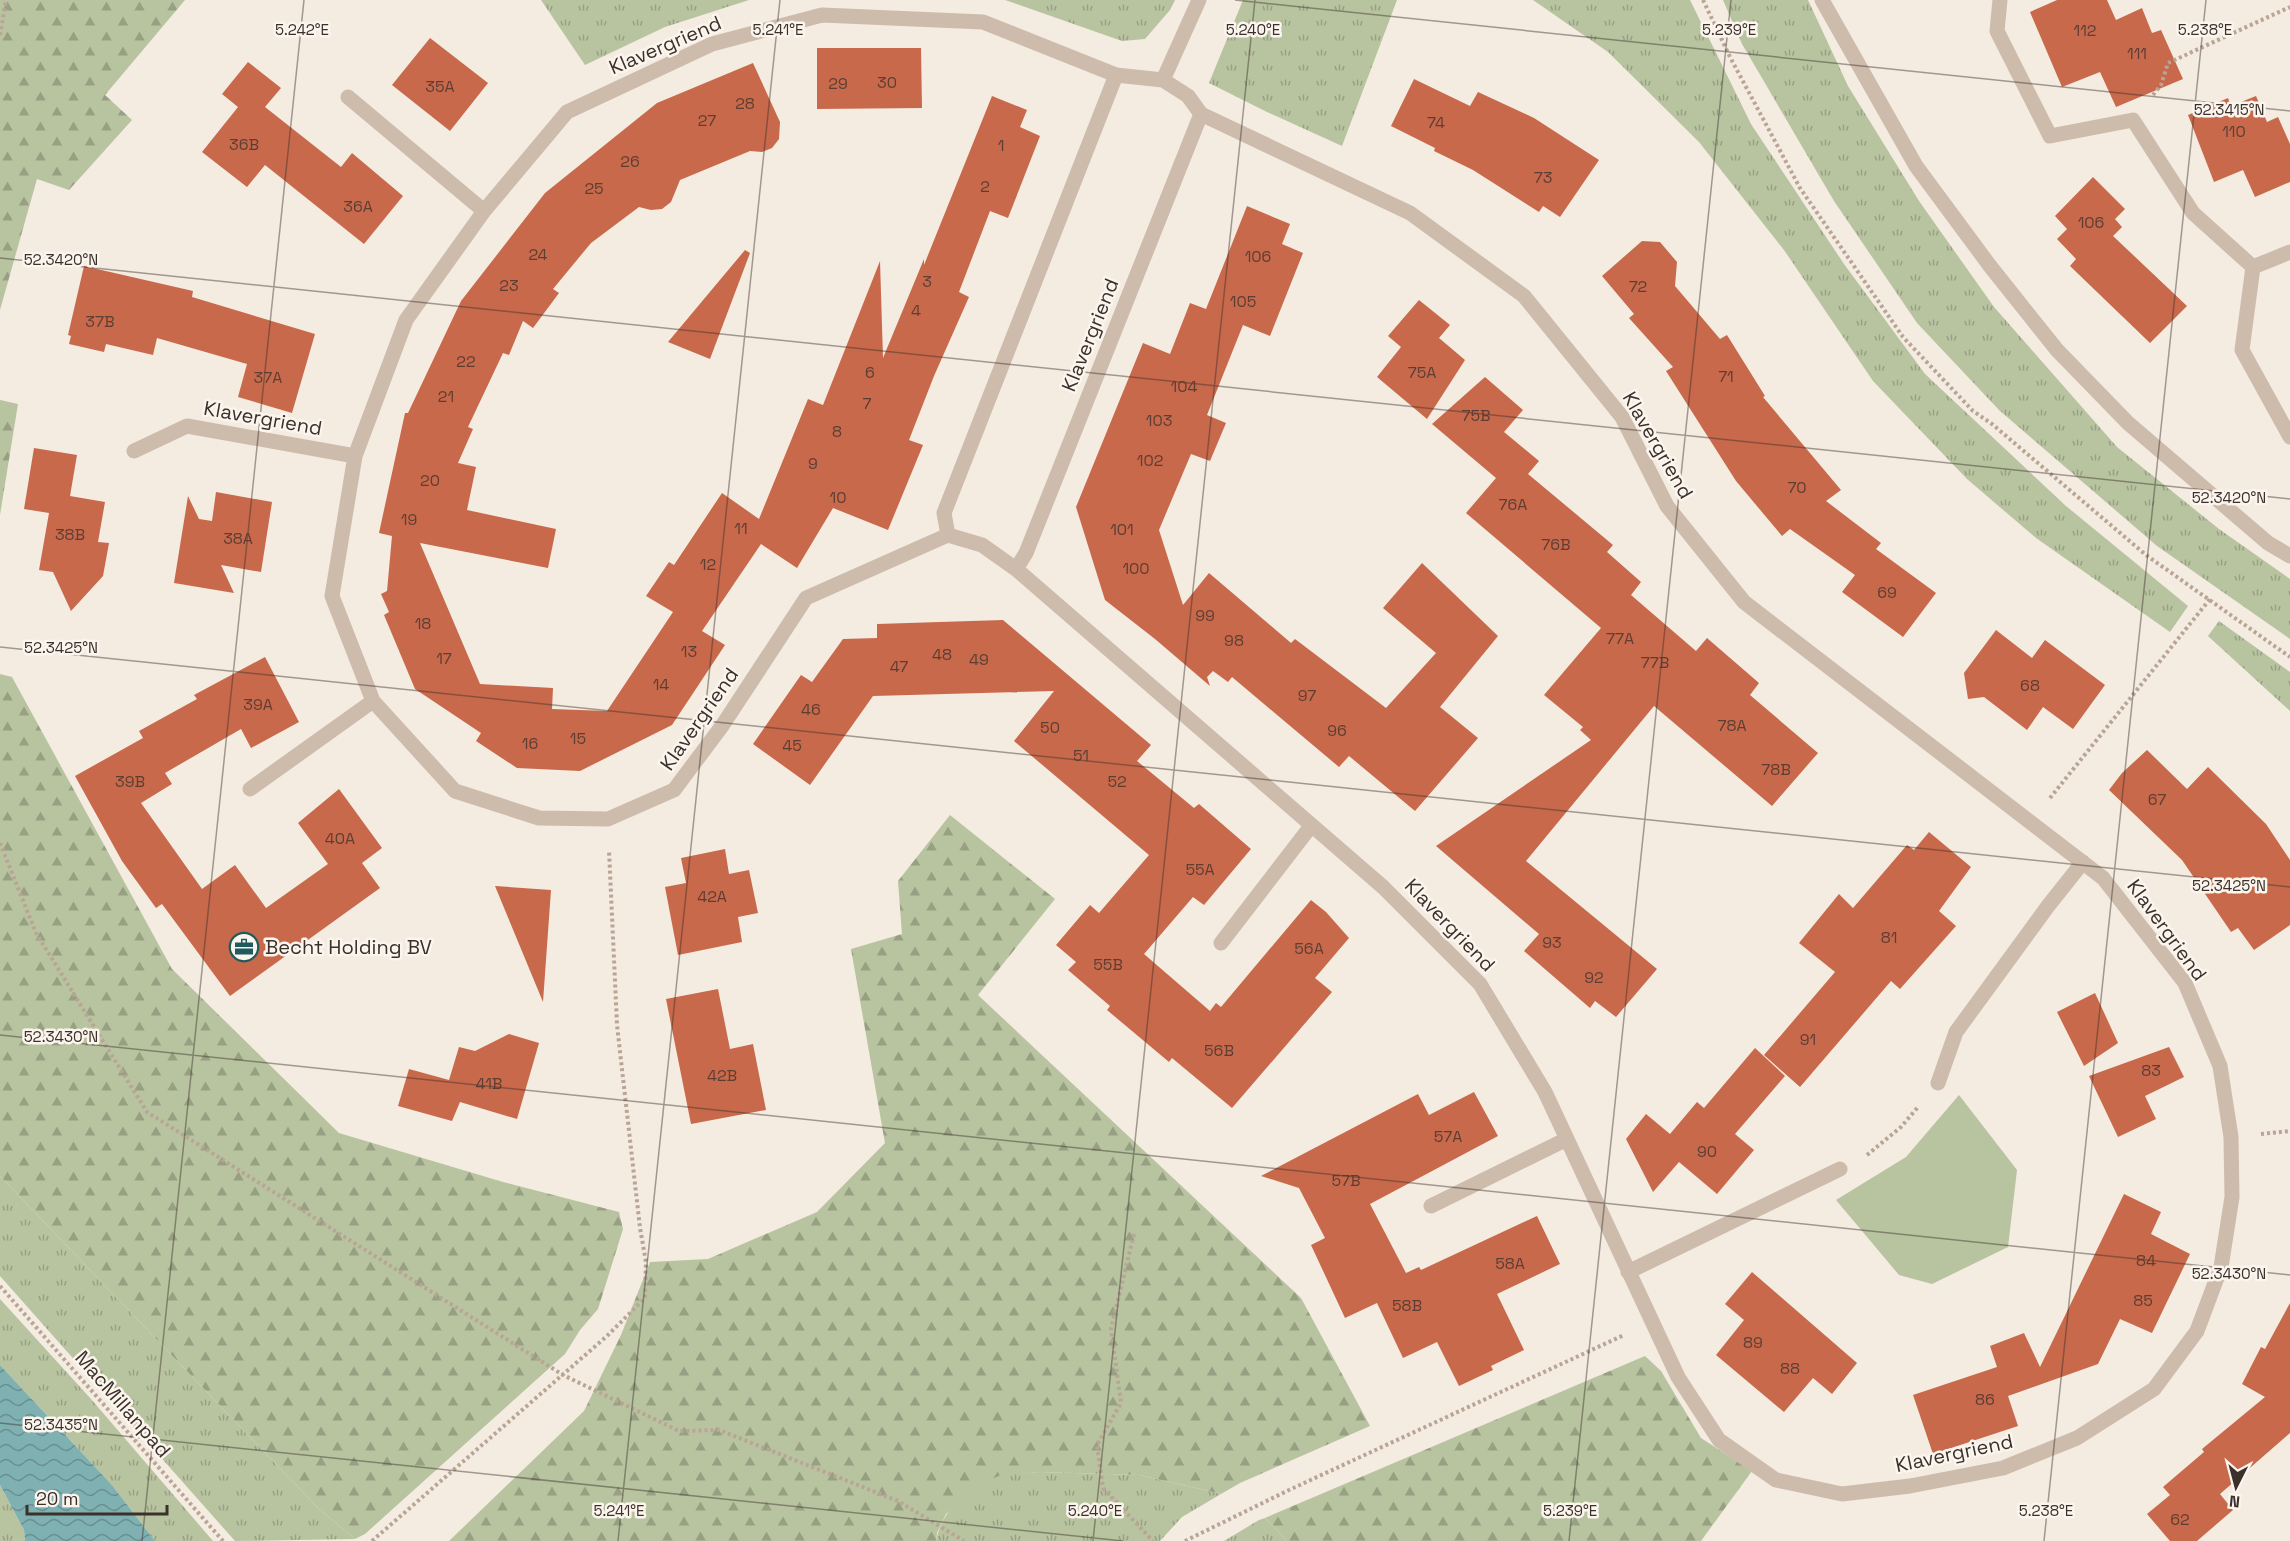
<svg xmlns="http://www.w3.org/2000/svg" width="2290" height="1541" font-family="'Space Grotesk',sans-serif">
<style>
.grass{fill:url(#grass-tufts)}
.forest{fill:url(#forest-firs)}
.green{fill:#b8c4a0}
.water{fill:url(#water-waves)}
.building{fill:#c8694b}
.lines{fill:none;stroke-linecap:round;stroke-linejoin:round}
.path{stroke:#b9a596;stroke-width:4;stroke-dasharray:3 3;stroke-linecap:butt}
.minor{stroke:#cdbbac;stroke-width:15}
.ticks{fill:none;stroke:#3b302b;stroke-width:1.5;stroke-opacity:0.45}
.labels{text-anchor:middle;stroke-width:5;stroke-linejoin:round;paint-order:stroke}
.number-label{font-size:16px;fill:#5e3e33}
.street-label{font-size:20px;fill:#3b302b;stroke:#fbf5ee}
.poi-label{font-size:20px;fill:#3b302b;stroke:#fbf5ee;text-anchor:start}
.ticks-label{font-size:15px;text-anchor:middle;fill:#3b302b;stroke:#fbf5ee;stroke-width:5;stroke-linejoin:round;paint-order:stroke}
</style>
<defs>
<pattern id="grass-tufts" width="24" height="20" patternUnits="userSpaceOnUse" patternTransform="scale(1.5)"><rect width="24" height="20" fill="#b8c4a0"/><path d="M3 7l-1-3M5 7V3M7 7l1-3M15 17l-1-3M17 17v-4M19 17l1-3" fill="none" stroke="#97a083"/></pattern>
<pattern id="forest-firs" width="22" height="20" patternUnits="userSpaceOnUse" patternTransform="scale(1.5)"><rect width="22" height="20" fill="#b8c4a0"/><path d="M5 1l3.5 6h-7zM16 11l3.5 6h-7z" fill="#97a083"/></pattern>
<pattern id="water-waves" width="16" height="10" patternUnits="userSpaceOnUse" patternTransform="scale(1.5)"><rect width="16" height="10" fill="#7fb0b2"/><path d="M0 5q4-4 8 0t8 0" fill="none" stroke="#699091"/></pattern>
</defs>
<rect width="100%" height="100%" fill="#f4ebe1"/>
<!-- grass -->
<path class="grass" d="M541,0H749L665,27L585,65Z
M1005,0H1175L1170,10L1145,39L1122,41Z
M1243,0H1397L1342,146L1267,112L1209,83Z
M1533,0H1690L1751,124L1844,264L1925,374L2066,506L2188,606L2170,632L2036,538L1967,479L1873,381L1784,250L1699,142L1608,52Z
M1723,0H1808L1848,86L1919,201L1994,307L2117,447L2219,529L2290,579V639L2157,546L1999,410L1917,323L1834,201L1742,44Z
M2219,621L2290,672V711L2208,636Z
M0,1176L317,1507L355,1539L235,1541L0,1276Z
M0,1299L91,1399L213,1541H155L112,1485L0,1365Z
M1040,1472L1140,1475L1221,1494L1182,1517L1160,1541H936C941,1510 973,1482 1002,1474C1014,1471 1028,1473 1040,1472Z
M0,1485L24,1530L25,1541H0Z
M1265,1518L1287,1541H1224L1259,1520Z"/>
<!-- forest -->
<path class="forest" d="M0,0H185L105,95L132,120L69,190L37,179L0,310Z
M0,400L18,404L0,515Z
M0,674L12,677L172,969L339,1133L503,1182L619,1212L623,1229L598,1309L580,1330L565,1354L365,1534L355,1539L317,1507L0,1176Z
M950,815L1055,899L978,995L1301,1298L1370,1426L1240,1483L1221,1494L1140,1475L1040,1472L1003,1474L979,1485L946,1514L937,1533L936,1541H449L584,1411L621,1335L650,1262L708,1259L817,1212L885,1143L851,949L902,934L898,881Z
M1645,1356L1661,1371L1701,1438L1752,1471L1701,1541H1287L1265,1518Z"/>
<!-- green -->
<path class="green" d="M1959,1095L2017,1170L2008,1247L1932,1284L1899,1275L1836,1200L1906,1157Z"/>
<!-- water -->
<path class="water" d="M0,1365L112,1485L155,1541H25L24,1530L0,1485Z"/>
<!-- building -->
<path class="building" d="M2057,0H2107L2116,20L2142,8L2152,33L2161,30L2183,79L2116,107L2100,72L2062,87L2030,12Z
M430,38L488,83L450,131L392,85Z
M817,48H921L922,108L817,109Z
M248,62L281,88L265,107L341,167L352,153L403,196L364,244L265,165L247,187L202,152L238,107L222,94Z
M753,63L780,122L779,139L772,148L762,152L750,151L680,180L671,202L662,209L651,210L639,207L591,243L553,289L559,293L533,328L523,321L509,355L503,353L468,427L473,429L458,463L476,467L467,510L556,529L548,568L420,543L480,684L553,688L552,709L607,711L673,612L646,596L669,562L674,565L722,493L759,519L808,399L823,405L880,261L883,358L924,259V265L992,96L1027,110L1020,127L1040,136L1008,218L990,211L959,292L969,297L934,376L909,440L923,445L888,530L833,508L797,568L761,544L702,631L725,645L672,725L580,771L517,768L476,741L481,733L415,689L384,615L389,612L381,594L387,591L392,536L379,533L405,413H408L461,301L545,193L657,103Z
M1414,79L1470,106L1478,92L1534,118L1599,160L1560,217L1543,206L1539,212L1473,170L1434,151L1435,148L1391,126Z
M2256,96L2267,122L2278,117L2290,144V182L2255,197L2243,170L2214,182L2188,115L2228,98L2231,106Z
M2093,177L2125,209L2115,219L2122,227L2113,236L2187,306L2150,343L2070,266L2076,259L2057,239L2067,229L2055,216Z
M1247,206L1290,224L1282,244L1303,253L1270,336L1243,325L1207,415L1226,423L1210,461L1191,454L1159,530L1183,605L1209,573L1291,643L1295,639L1386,708L1436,653L1383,608L1422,563L1498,636L1440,707L1478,738L1415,811L1349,756L1339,767L1232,677L1228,682L1213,671L1207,677L1210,686L1155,639L1105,600L1076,507L1143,343L1170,354L1190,303L1206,309Z
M1642,241L1660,242L1677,262L1675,286L1720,339L1727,335L1765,396L1763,397L1841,490L1826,501L1881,543L1876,549L1936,593L1903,637L1842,592L1855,575L1790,529L1782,536L1736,481L1666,371L1673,367L1629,318L1634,314L1602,276Z
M745,250L750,253L710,359L668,342Z
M84,266L193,291L192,297L315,334L292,413L238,397L247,364L157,338L153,355L106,344L104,352L69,344L71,336L68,335Z
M1419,300L1450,325L1439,338L1465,360L1427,419L1377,377L1401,347L1388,336Z
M1485,377L1523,410L1504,432L1539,461L1528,474L1613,545L1607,552L1641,582L1631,595L1696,651L1707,638L1759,683L1750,695L1818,753L1772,806L1654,706L1526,861L1657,969L1616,1017L1595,1001L1590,1008L1524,951L1539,934L1436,846L1591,740L1580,730L1583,727L1544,695L1601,628L1466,513L1496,478L1432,424Z
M34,448L77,455L70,496L105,502L98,542L109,543L103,576L71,611L53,572L39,570L49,513L24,509Z
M216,492L272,502L261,572L221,565L234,593L174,583L188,496L199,519L212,521Z
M1003,620L1151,745L1137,761L1194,808L1199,804L1251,849L1204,905L1193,897L1144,954L1210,1011L1216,1003L1221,1007L1311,900L1326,912L1349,938L1315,978L1332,992L1232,1108L1172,1058L1169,1062L1107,1010L1110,1006L1068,970L1076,962L1056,945L1090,905L1099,913L1149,855L1014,741L1054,691L873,696L810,785L753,744L801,675L812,682L843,639L877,638V624Z
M1996,630L2032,658L2045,640L2105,685L2073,729L2043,707L2027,730L1984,697L1968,699L1964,673Z
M265,657L299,722L251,748L241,729L165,773L172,784L141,803L202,889L235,865L266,908L328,864L298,823L339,789L382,848L362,863L380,888L230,996L162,904L156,908L122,861L75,776L143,738L139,731L197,699L194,695Z
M2147,750L2187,789L2208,767L2266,824L2290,860V925L2254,950L2238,928L2231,932L2182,860L2109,790L2122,773Z
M1929,832L1971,867L1939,911L1956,926L1900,989L1891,981L1800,1087L1764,1055L1835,972L1799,943L1839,894L1853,908L1907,845L1914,850Z
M725,849L729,874L749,870L758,913L738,917L742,942L678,955L665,887L686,883L681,858Z
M495,886L551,890L543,1002Z
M718,989L730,1049L753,1044L766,1110L691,1124L666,999Z
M2095,993L2118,1043L2084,1066L2057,1012Z
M509,1034L539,1043L517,1119L460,1102L452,1121L398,1106L409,1069L449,1080L459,1047L475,1051Z
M2169,1047L2184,1077L2145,1096L2156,1119L2118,1137L2089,1076Z
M1755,1048L1785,1076L1735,1134L1754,1150L1717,1194L1679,1162L1653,1192L1626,1139L1646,1114L1670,1134L1697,1102L1704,1108Z
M1474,1092L1498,1136L1370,1204L1406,1273L1419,1267L1421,1270L1537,1216L1560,1264L1497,1294L1524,1350L1491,1366L1493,1370L1459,1386L1437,1342L1403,1358L1377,1303L1345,1318L1311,1245L1325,1238L1299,1188L1261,1176L1418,1094L1429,1115Z
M2124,1194L2161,1212L2151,1234L2190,1254L2152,1333L2120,1319L2098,1364L2008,1396L2018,1426L1933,1454L1913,1395L1997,1367L1990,1346L2024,1333L2040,1367Z
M1752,1272L1857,1363L1832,1394L1813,1378L1784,1412L1716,1355L1744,1320L1725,1304Z
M2290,1303V1433L2220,1494L2233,1510L2197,1541H2170L2147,1514L2170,1495L2163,1487L2204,1452L2202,1449L2265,1397L2242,1384L2261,1347L2265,1349Z"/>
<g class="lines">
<!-- path -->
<path class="path" d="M1703,0L1730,57L1800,188L1903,337L1973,411L1992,424L2146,555L2290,657
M0,35L6,0
M2153,95L2161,85L2168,63L2290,7
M2050,798L2210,599
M0,843L36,933L147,1112L563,1375L679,1431L719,1430L898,1501L964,1541
M2261,1134L2290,1131
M1867,1155L1901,1127L1918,1107
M1134,1234L1111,1329L1121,1403L1097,1445L1103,1488L1153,1541
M0,1286L223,1541
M372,1541L607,1336L645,1298L646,1262L640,1228L617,1025L609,850
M1185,1541L1289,1490L1624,1335"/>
<!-- minor -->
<path class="minor" d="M1822,0L1916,166L1990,266L2057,350L2128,423L2268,543L2290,556
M2000,0L1997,31L2050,136L2133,120L2193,213L2253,267
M822,15L983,22L1116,75L1163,80L1188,96L1201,114L1410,213L1524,296L1622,417L1667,506L1744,602L2103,878L2185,983L2220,1066L2231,1137L2232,1197L2221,1267L2197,1331L2154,1389L2077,1438L2003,1468L1910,1486L1842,1494L1776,1480L1719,1440L1678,1377L1545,1092L1480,984L1383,887L1016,569L982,545L948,535L806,598L722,726L674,790L608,819L539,818L455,791L373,701L332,596L355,456L406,320L484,211L567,112L712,44Z
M1163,80L1199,0
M348,97L484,211
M2290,252L2253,267L2242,350L2290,437
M134,451L187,426L355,456
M948,535L944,513L1116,75
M1016,569L1026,553L1201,114
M250,789L373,701
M1221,943L1311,826
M1938,1083L1956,1032L2048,906L2083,862
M1431,1206L1567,1139
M1628,1272L1840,1169"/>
</g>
<!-- ticks -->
<path class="ticks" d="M1235,0L2290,111M0,258L2290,499M0,647L2290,887M0,1035L2290,1275M0,1423L1123,1541M142,1541L304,0M618,1541L780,0M1093,1541L1255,0M1569,1541L1731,0M2044,1541L2206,0"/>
<!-- icons -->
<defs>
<g id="office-ring" transform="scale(1.5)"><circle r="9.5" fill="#fbf5ee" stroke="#1f5a5e" stroke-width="1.5"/><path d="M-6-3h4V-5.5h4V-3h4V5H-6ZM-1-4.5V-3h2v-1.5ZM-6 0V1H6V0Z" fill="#1f5a5e"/></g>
</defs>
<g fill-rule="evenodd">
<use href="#office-ring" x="244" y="947"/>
</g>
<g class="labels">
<!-- number labels -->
<g class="number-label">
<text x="2085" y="36">112</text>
<text x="2137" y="59">111</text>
<text x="887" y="88">30</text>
<text x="838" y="89">29</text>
<text x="440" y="92">35A</text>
<text x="745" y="109">28</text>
<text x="707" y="126">27</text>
<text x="1436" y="128">74</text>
<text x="2234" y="137">110</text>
<text x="244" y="150">36B</text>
<text x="1001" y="151">1</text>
<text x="630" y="167">26</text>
<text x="1543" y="183">73</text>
<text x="985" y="192">2</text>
<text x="594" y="194">25</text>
<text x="358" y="212">36A</text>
<text x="2091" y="228">106</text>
<text x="538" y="260">24</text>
<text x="1258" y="262">106</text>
<text x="927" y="287">3</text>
<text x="509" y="291">23</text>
<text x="1638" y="292">72</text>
<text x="1243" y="307">105</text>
<text x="916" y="316">4</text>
<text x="100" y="327">37B</text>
<text x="466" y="367">22</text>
<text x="870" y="378">6</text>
<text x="1422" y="378">75A</text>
<text x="1726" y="382">71</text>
<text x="268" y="383">37A</text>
<text x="1184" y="392">104</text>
<text x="446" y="402">21</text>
<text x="867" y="409">7</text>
<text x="1476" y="421">75B</text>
<text x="1159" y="426">103</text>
<text x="837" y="437">8</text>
<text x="1150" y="466">102</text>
<text x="813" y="469">9</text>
<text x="430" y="486">20</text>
<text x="1797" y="493">70</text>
<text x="838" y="503">10</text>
<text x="1513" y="510">76A</text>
<text x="409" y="525">19</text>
<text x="741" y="534">11</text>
<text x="1122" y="535">101</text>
<text x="70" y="540">38B</text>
<text x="238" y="544">38A</text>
<text x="1556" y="550">76B</text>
<text x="708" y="570">12</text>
<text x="1136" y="574">100</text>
<text x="1887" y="598">69</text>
<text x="1205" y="621">99</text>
<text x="423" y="629">18</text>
<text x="1620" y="644">77A</text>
<text x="1234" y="646">98</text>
<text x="689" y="657">13</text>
<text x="942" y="660">48</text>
<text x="444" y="664">17</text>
<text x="979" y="665">49</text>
<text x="1655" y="668">77B</text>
<text x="899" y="672">47</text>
<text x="661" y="690">14</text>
<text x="2030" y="691">68</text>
<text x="1307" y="701">97</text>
<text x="258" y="710">39A</text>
<text x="811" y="715">46</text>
<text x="1732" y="731">78A</text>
<text x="1050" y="733">50</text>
<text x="1337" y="736">96</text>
<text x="578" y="744">15</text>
<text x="530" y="749">16</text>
<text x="792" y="751">45</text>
<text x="1081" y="761">51</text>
<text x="1776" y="775">78B</text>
<text x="130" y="787">39B</text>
<text x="1117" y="787">52</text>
<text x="2157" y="805">67</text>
<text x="340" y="844">40A</text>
<text x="1200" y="875">55A</text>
<text x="712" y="902">42A</text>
<text x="1889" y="943">81</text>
<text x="1552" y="948">93</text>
<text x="1309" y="954">56A</text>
<text x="1108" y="970">55B</text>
<text x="1594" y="983">92</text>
<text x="1808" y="1045">91</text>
<text x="1219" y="1056">56B</text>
<text x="2151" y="1076">83</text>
<text x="722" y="1081">42B</text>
<text x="489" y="1089">41B</text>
<text x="1448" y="1142">57A</text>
<text x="1707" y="1157">90</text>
<text x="1346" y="1186">57B</text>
<text x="2146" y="1266">84</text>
<text x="1510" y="1269">58A</text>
<text x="2143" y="1306">85</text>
<text x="1407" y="1311">58B</text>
<text x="1753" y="1348">89</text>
<text x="1790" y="1374">88</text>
<text x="1985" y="1405">86</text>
<text x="2180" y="1525">62</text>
</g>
<!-- street labels -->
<g class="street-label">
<text transform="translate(665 45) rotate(-23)" y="7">Klavergriend</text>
<text transform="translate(1090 335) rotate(-68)" y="7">Klavergriend</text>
<text transform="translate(263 418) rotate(10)" y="7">Klavergriend</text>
<text transform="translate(1658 445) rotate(60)" y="7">Klavergriend</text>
<text transform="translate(699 719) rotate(-55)" y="7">Klavergriend</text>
<text transform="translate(1450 925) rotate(46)" y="7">Klavergriend</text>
<text transform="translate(2167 930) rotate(54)" y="7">Klavergriend</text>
<text transform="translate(123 1404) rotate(49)" y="7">MacMillanpad</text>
<text transform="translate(1954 1453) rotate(-12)" y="7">Klavergriend</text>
</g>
<!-- poi labels -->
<g class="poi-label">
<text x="265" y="954">Becht Holding BV</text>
</g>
</g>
<g class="ticks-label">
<text x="302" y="35">5.242°E</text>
<text x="778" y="35">5.241°E</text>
<text x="1253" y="35">5.240°E</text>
<text x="1729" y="35">5.239°E</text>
<text x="2205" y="35">5.238°E</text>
<text x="2229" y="115">52.3415°N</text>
<text x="61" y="265">52.3420°N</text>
<text x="2229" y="503">52.3420°N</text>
<text x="61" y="653">52.3425°N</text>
<text x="2229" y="891">52.3425°N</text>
<text x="61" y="1042">52.3430°N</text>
<text x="2229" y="1279">52.3430°N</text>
<text x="61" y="1430">52.3435°N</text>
<text x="619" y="1516">5.241°E</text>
<text x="1095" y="1516">5.240°E</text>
<text x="1570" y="1516">5.239°E</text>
<text x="2046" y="1516">5.238°E</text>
</g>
<!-- north arrow -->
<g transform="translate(2236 1487) rotate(186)" stroke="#fbf5ee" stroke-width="4.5" paint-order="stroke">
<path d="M0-4.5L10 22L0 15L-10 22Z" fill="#3b302b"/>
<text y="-9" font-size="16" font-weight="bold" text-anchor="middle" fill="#3b302b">N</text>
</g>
<!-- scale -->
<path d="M27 1505v9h140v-9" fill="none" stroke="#3b302b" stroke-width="3"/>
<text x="36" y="1505" font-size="18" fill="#3b302b" stroke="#fbf5ee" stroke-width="4.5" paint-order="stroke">20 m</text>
</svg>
